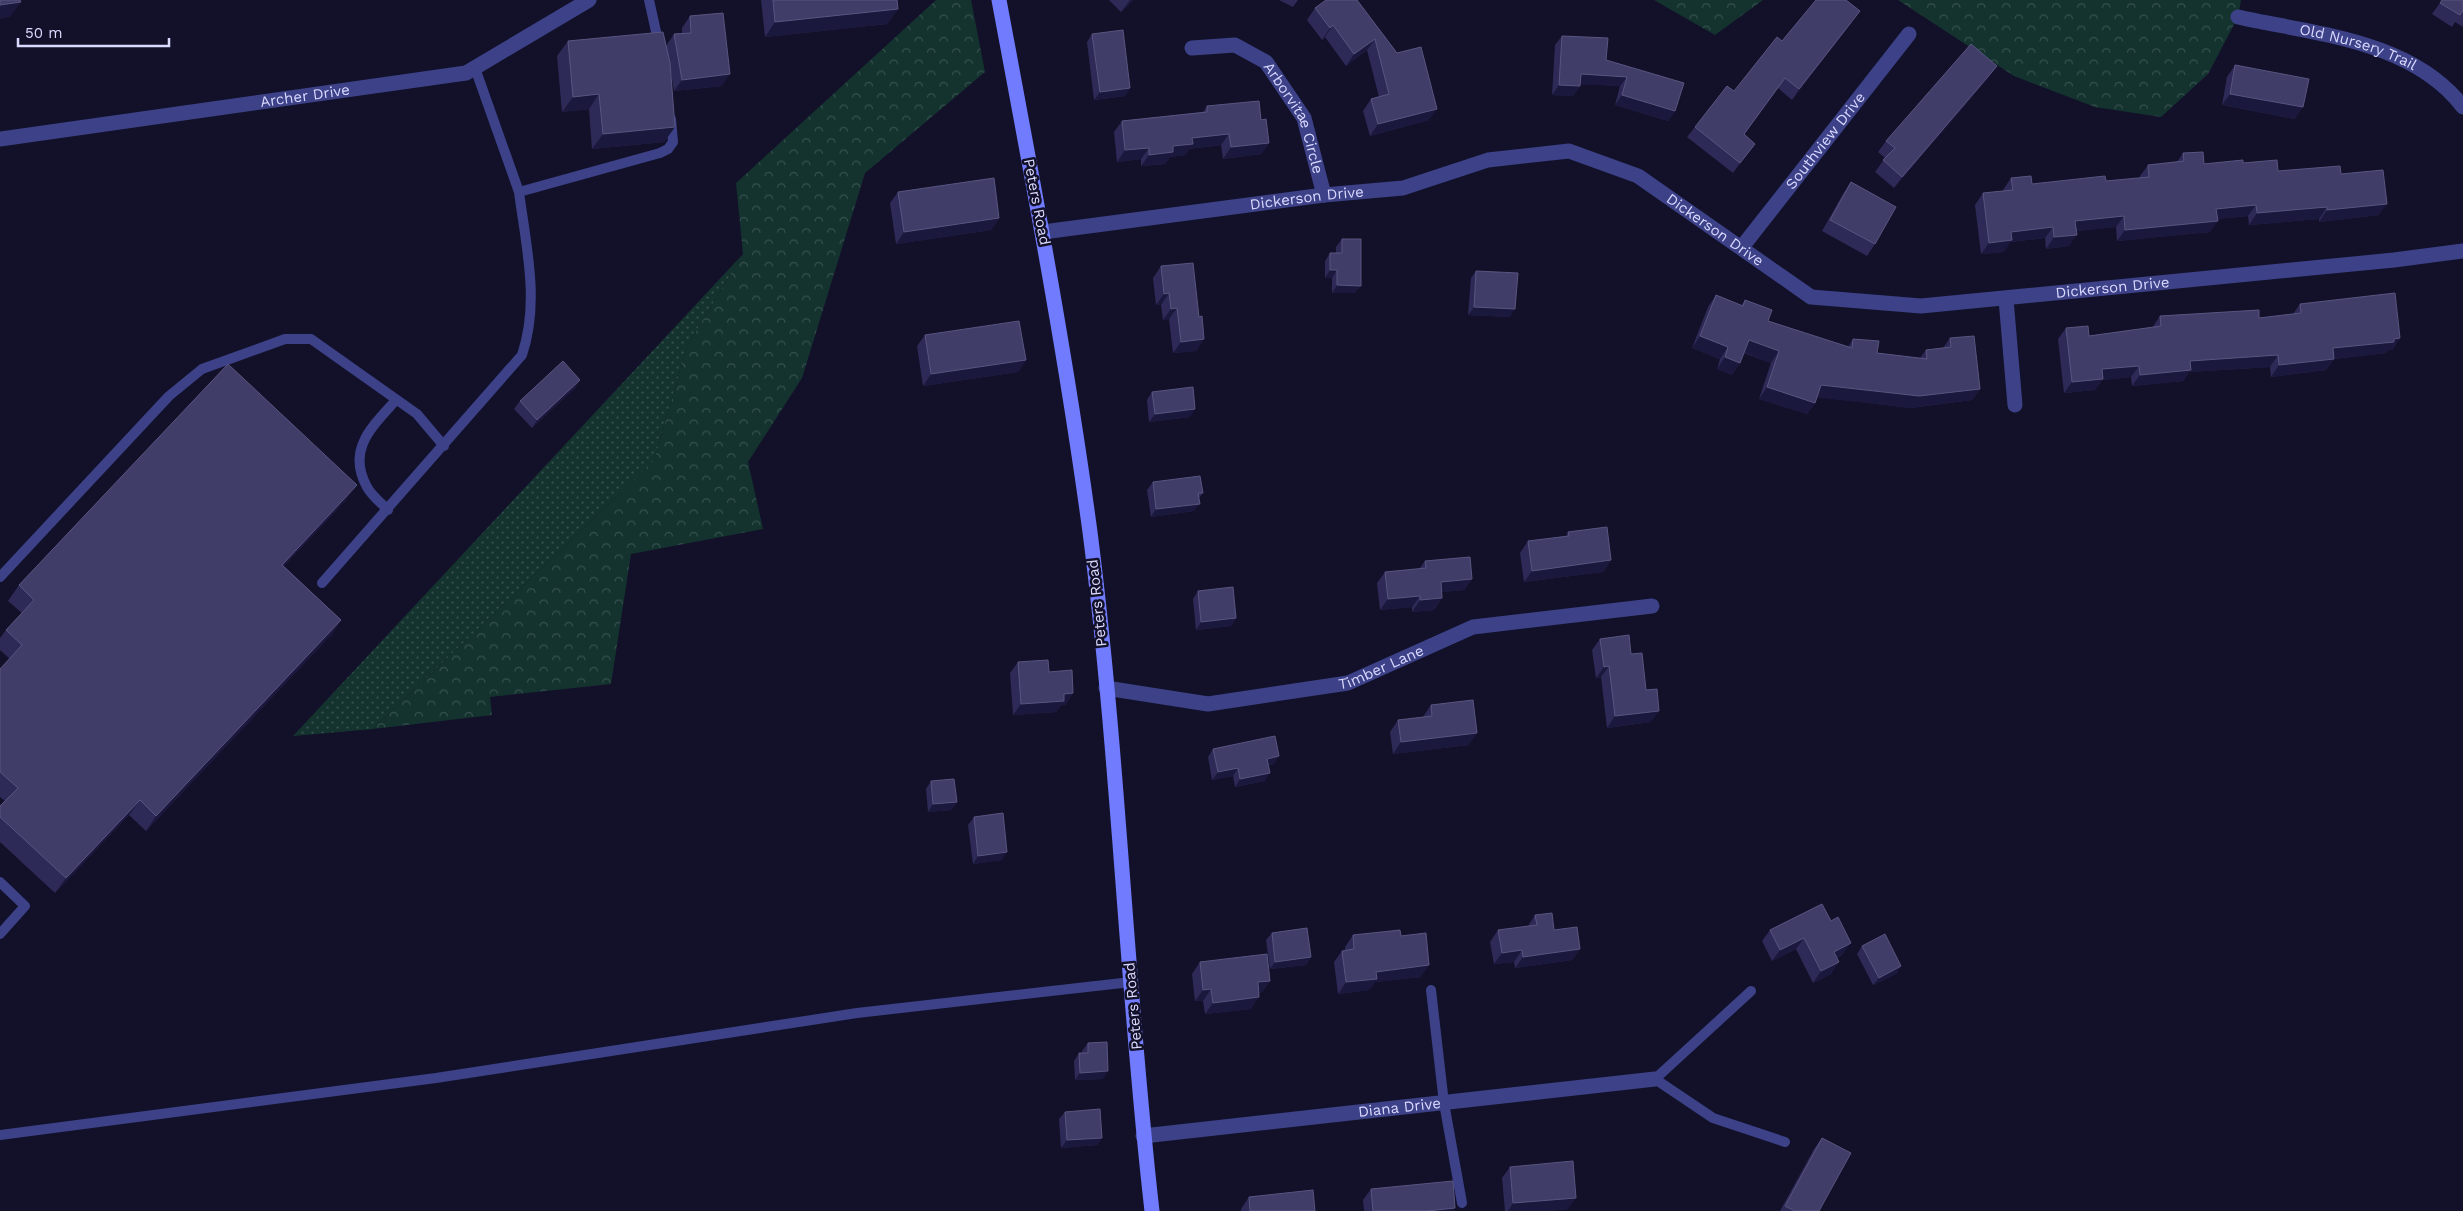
<svg xmlns="http://www.w3.org/2000/svg" width="2463" height="1211" font-family="'Work Sans',sans-serif">
<style>
.grass{fill:url(#grass-dots)}
.forest{fill:url(#forest-crowns)}
.lines{fill:none;stroke-linecap:round;stroke-linejoin:round}
.lane{stroke:#3c4188;stroke-width:10}
.street{stroke:#3c4188;stroke-width:15}
.secondary{stroke:#717bfe;stroke-width:15}
.wall{fill:#2e2a57}
.shaded-wall{fill:#1b183d}
.building{fill:#403d69;stroke:#585580}
.labels{text-anchor:middle;stroke-width:5;stroke-linejoin:round;paint-order:stroke}
.street-label{font-size:15px;fill:#dad9ff;stroke:#121129}
</style>
<defs>
<pattern id="grass-dots" width="8" height="8" patternUnits="userSpaceOnUse" patternTransform="scale(1.25)"><rect width="8" height="8" fill="#14332f"/><path d="M2 2h.1M6 6h.1" fill="none" stroke="#36504e" stroke-width="1.8" stroke-linecap="round"/></pattern>
<pattern id="forest-crowns" width="20" height="18" patternUnits="userSpaceOnUse" patternTransform="scale(1.25)"><rect width="20" height="18" fill="#14332f"/><path d="M2 6a3 3 0 1 1 6 0M12 15a3 3 0 1 1 6 0" fill="none" stroke="#36504e"/></pattern>
</defs>
<rect width="100%" height="100%" fill="#121129"/>
<!-- grass -->
<path class="grass" d="M743,254L687,346L654,461L373,729L293,736Z"/>
<!-- forest -->
<path class="forest" d="M936,0H971L985,72L865,173L802,378L748,462L763,529L631,554L611,684L490,697L492,715L373,729L654,461L687,346L743,254L736,183Z
M1654,0H1763L1715,35Z
M1898,0H2241L2238,17L2208,74L2161,117L2095,107L2014,76Z"/>
<g class="lines">
<!-- lane -->
<path class="lane" d="M649,0L659,45
M475,68L519,192L660,153L668,149L673,142L671,119
M388,510C381,503 371,495 367,487C346,449 373,426 396,400
M0,577L169,396L202,369L285,339H311L417,414L444,446
M322,583L522,355C540,302 526,246 519,192
M0,882L25,906L0,934
M1431,990L1444,1103L1462,1203
M1751,991L1655,1079L1713,1118L1785,1142
M0,1135L436,1078L857,1013L1131,982"/>
<!-- street -->
<g class="street">
<path id="s1" d="M2238,17C2314,34 2412,40 2463,107"/>
<path id="s2" d="M1192,48L1235,45L1266,62L1304,118L1324,195"/>
<path id="s3" d="M0,139L466,73L589,0"/>
<path id="s4" d="M1043,232L1324,195L1403,188L1488,160L1569,151L1638,176L1811,297L1921,306L2394,260L2463,251"/>
<path id="s5" d="M1742,247L1909,34"/>
<path d="M2006,299L2015,405"/>
<path id="s6" d="M1106,688L1208,704L1348,683L1473,627L1652,606"/>
<path id="s7" d="M1143,1136L1655,1079"/>
</g>
<!-- secondary -->
<path class="secondary" d="M999,0C1032,177 1066,354 1090,532C1119,758 1126,985 1152,1211"/>
</g>
<!-- wall -->
<path class="wall" d="M761,0H897L898,9L887,24L765,37Z
M1109,0H1133L1121,12Z
M1279,0H1298L1293,7Z
M1357,0L1429,120L1370,136L1363,111L1371,99L1379,97L1367,50L1346,66L1325,37L1322,40L1307,20L1315,8Z
M2442,0H2463V27L2455,22L2452,27L2432,14Z
M690,16L722,86L674,91L670,67L675,127L664,142L592,149L589,109L562,112L557,56L568,41L666,46L674,34L682,33V28Z
M1852,22L1792,100L1778,88L1744,135L1755,144L1733,173L1687,137L1695,127L1734,91L1782,41Z
M1092,34L1130,88L1125,96L1094,100L1087,42Z
M1562,36L1606,60L1675,111L1668,121L1615,105L1620,86L1580,84V86L1573,96L1552,95L1555,45Z
M2235,65L2295,119L2222,105L2227,77Z
M1997,66L1989,77L1894,188L1875,172L1885,158L1878,152L1886,141Z
M1207,106L1261,120L1269,143L1261,154L1223,159L1221,145L1189,149L1185,155L1170,157L1165,164L1141,166V159L1117,162L1114,132L1122,121L1203,112Z
M2183,153L2204,164L2243,163L2278,171L2341,174L2379,215L2319,222V219L2249,225L2248,216L2217,219L2210,232L2117,241L2116,227L2076,231L2069,246L2046,249L2045,238L2010,242L2004,252L1981,254L1975,205L1983,193L2003,191V190L2011,178L2032,184L2106,181L2140,178V176L2148,165L2177,162Z
M1851,182L1875,244L1867,256L1822,231L1843,194Z
M898,192L999,218L991,230L896,244L890,203Z
M1342,239L1355,293H1332V278H1325V261L1330,253H1336V247Z
M1161,266L1199,317L1204,339L1196,351L1173,353L1169,319L1163,320L1161,305H1156L1153,278Z
M1476,271L1510,317L1468,315L1471,278Z
M1716,295L1741,306L1745,300L1768,321L1848,347L1853,339L1877,353L1920,358L1926,350L1943,348L1950,338L1980,389L1972,400L1911,408L1817,397L1815,403L1807,414L1759,399L1771,363L1744,353L1740,363L1732,375L1717,369L1720,359L1692,348L1708,307Z
M2300,304L2400,338L2392,350H2388L2386,353L2334,359L2326,370L2271,377L2270,367L2189,372L2183,381L2132,386L2131,377L2102,380L2095,390L2064,393L2058,339L2066,328L2089,336L2152,328L2160,316L2259,318L2293,314Z
M925,335L1026,360L1018,372L923,386L917,346Z
M580,380L575,388L532,428L514,409L520,401Z
M1152,392L1190,417L1149,422L1147,400Z
M1153,482L1203,493L1199,498L1194,511L1151,517L1147,490Z
M346,500L284,566L341,620L331,635L146,831L129,815L55,893L0,842V807L5,801L0,797V669L10,659L0,650V638L6,630L22,613L8,601L19,585Z
M1568,532L1611,560L1603,572L1524,582L1520,553L1528,541L1566,536Z
M1425,561L1472,579L1464,590L1442,592V598L1434,610L1412,612V607L1380,610L1377,583L1385,572L1419,569Z
M1198,591L1236,618L1231,626L1196,630L1193,599Z
M1600,639L1631,654L1646,690L1651,722L1607,728L1601,677L1596,678L1592,650Z
M1018,662L1049,672L1073,693L1065,705H1061L1056,712L1013,715L1010,673Z
M1431,705L1469,745L1393,754L1390,732L1398,720L1423,717Z
M1213,749L1274,764L1269,765L1265,781L1235,787L1233,776L1212,780L1208,757Z
M931,781L957,802L951,810L928,812L926,789Z
M974,817L1002,860L973,864L968,825Z
M1822,904L1843,954L1837,958L1831,974L1813,983L1796,949L1772,961L1762,941L1770,930Z
M1535,915L1554,930L1580,949L1572,960L1515,968L1514,962L1494,964L1490,942L1498,930L1528,926Z
M1272,933L1311,957L1306,965L1270,969L1266,940Z
M1353,935L1401,936L1421,977L1375,982L1369,990L1338,994L1334,962L1342,951L1345,950V947Z
M1862,946L1901,966L1896,974L1873,985L1857,954Z
M1200,962L1270,981L1262,992L1259,993L1251,1009L1205,1014L1203,1001H1195L1192,974Z
M1088,1043L1103,1079L1075,1080L1074,1061L1079,1053H1082V1051Z
M1065,1112L1102,1138L1097,1145L1061,1148L1059,1119Z
M1822,1138L1819,1211H1780L1814,1149Z
M1510,1167L1568,1209L1548,1211H1505L1502,1178Z
M1371,1189L1453,1211H1364L1363,1200Z
M1249,1197L1315,1211H1241V1209Z"/>
<!-- shaded-wall -->
<path class="shaded-wall" d="M1130,0H1133L1121,12Z
M21,2L10,17L0,19V5Z
M898,9L887,24L765,37L775,22Z
M1860,11L1852,22L1792,100L1799,89Z
M1333,25L1325,37L1322,40L1330,28Z
M1375,39L1367,50L1346,66L1354,54Z
M1997,66L1989,77L1894,188L1902,177Z
M730,74L722,86L674,91L682,80Z
M1581,74L1627,77L1620,86L1574,84Z
M1559,85L1580,86L1573,96L1552,95Z
M1130,88L1125,96L1094,100L1100,92Z
M599,94L589,109L562,112L573,97Z
M2230,94L2303,107L2295,119L2222,105Z
M1622,95L1675,111L1668,121L1615,105Z
M1437,109L1429,120L1370,136L1378,124Z
M675,127L664,142L592,149L603,134Z
M1229,134L1221,145L1189,149L1185,155L1170,157L1165,164L1141,166L1149,155L1192,138Z
M1269,143L1261,154L1223,159L1231,147Z
M1755,144L1748,154L1733,173L1740,163Z
M1149,148L1141,159L1117,162L1125,150Z
M2387,204L2379,215L2319,222L2327,210Z
M2256,205L2248,216L2208,220L2216,209Z
M2327,207L2319,219L2249,225L2257,213Z
M2124,216L2116,227L2067,232L2075,221Z
M999,218L991,230L896,244L904,232Z
M2218,221L2210,232L2117,241L2125,230Z
M2053,227L2045,238L2010,242L2004,252L1981,254L1989,243L2011,232Z
M2077,235L2069,246L2046,249L2054,237Z
M1330,270H1337L1332,278H1325Z
M1337,285L1361,286L1355,293H1332Z
M1169,293L1161,305H1156L1164,294Z
M1474,307L1515,309L1510,317L1468,315Z
M1177,308L1169,319L1163,320L1171,309Z
M1700,336L1728,347L1720,359L1692,348Z
M2400,338L2392,350H2388L2386,353L2325,360L2333,348Z
M1204,339L1196,351L1173,353L1181,342Z
M1749,340L1779,351L1771,363L1741,351Z
M2278,355L2270,367L2189,372L2183,381L2132,386L2140,375L2190,361Z
M1725,357L1740,363L1732,375L1717,369Z
M2334,359L2326,370L2271,377L2279,365Z
M1026,360L1018,372L923,386L931,374Z
M2139,366L2131,377L2102,380L2095,390L2064,393L2072,382L2102,369Z
M580,380L575,388L532,428L537,420Z
M1821,385L1980,389L1972,400L1911,408L1813,397Z
M1767,387L1815,403L1807,414L1759,399Z
M1195,409L1190,417L1149,422L1155,414Z
M357,485L346,500L271,580L282,565Z
M1200,504L1194,511L1151,517L1156,509Z
M1611,560L1603,572L1524,582L1532,571Z
M1472,579L1464,590L1433,593L1441,582Z
M1420,596L1412,607L1380,610L1388,599Z
M1442,598L1434,610L1412,612L1420,600Z
M1236,618L1231,626L1196,630L1201,622Z
M341,620L331,635L146,831L156,816Z
M1609,666L1601,677L1596,678L1604,667Z
M1073,693L1065,705H1061L1056,712L1013,715L1021,704L1064,694Z
M1659,711L1651,722L1607,728L1615,716Z
M1477,733L1469,745L1393,754L1401,742Z
M1279,756L1274,764L1262,767L1267,759Z
M1238,768L1233,776L1212,780L1218,772Z
M1270,773L1265,781L1235,787L1240,779Z
M140,800L129,815L55,893L66,878Z
M957,802L951,810L928,812L933,804Z
M1007,852L1002,860L973,864L978,856Z
M1804,938L1796,949L1772,961L1780,950Z
M1851,943L1843,954L1826,963L1834,952Z
M1580,949L1572,960L1515,968L1523,957Z
M1522,950L1514,962L1494,964L1502,953Z
M1311,957L1306,965L1270,969L1275,962Z
M1839,962L1831,974L1813,983L1821,971Z
M1429,965L1421,977L1375,982L1369,990L1338,994L1346,982L1376,972Z
M1901,966L1896,974L1873,985L1879,978Z
M1270,981L1262,992L1250,994L1258,982Z
M1211,989L1203,1001H1195L1203,990Z
M1259,997L1251,1009L1205,1014L1213,1003Z
M1108,1071L1103,1079L1075,1080L1080,1073Z
M1102,1138L1097,1145L1061,1148L1067,1140Z
M1576,1198L1568,1209L1548,1211H1508L1513,1203Z
M1455,1208L1453,1211H1427Z"/>
<!-- building -->
<path class="building" d="M0,0H20L21,2L0,5Z
M773,0H897L898,9L775,22Z
M1326,0H1357L1397,53L1421,47L1437,109L1378,124L1371,99L1389,94L1375,39L1354,54L1333,25L1330,28L1315,8Z
M1816,0H1846L1860,11L1799,89L1785,78L1744,134L1755,144L1740,163L1695,127L1727,86L1734,91L1777,37L1782,41Z
M2442,0H2463V10L2460,15L2440,3Z
M723,13L730,74L682,80L674,34L691,33L690,16Z
M1123,30L1130,88L1100,92L1092,34Z
M663,32L670,63L675,127L603,134L599,94L573,97L568,41Z
M1562,36L1608,38L1606,60L1684,83L1675,111L1622,95L1627,77L1581,74L1580,86L1559,85Z
M1971,44L1997,66L1902,177L1883,160L1895,148L1886,141Z
M2235,65L2309,79L2303,107L2230,94Z
M1259,101L1261,120L1266,119L1269,143L1231,147L1229,134L1192,138L1193,144L1173,146V152L1149,155V148L1125,150L1122,121L1207,112V106Z
M2203,152L2204,164L2243,160V163L2277,160L2278,171L2340,166L2341,174L2383,170L2387,204L2327,210V207L2257,213L2256,205L2216,209L2218,221L2125,230L2124,216L2075,221L2077,235L2054,237L2053,227L2011,232L2012,240L1989,243L1983,193L2013,190L2011,178L2031,176L2032,184L2105,176L2106,181L2149,177L2148,165L2184,161L2183,153Z
M994,178L999,218L904,232L898,192Z
M1851,182L1896,207L1875,244L1830,220Z
M1342,239H1361V286L1337,285V270H1330V253H1342Z
M1193,263L1199,317L1202,316L1204,339L1181,342L1177,308L1171,309L1169,293L1164,294L1161,266Z
M1476,271L1518,273L1515,309L1474,307Z
M2395,293L2400,338L2394,339V342L2333,348L2334,359L2279,365L2278,355L2190,361L2191,370L2140,375L2139,366L2102,369L2103,379L2072,382L2066,328L2088,326L2089,336L2161,326L2160,316L2259,310V318L2301,313L2300,304Z
M1716,295L1743,306L1745,300L1772,310L1768,321L1852,348L1853,339L1879,341L1877,353L1927,359L1926,350L1951,347L1950,338L1974,336L1980,389L1919,396L1821,385L1815,403L1767,387L1779,351L1749,340L1740,363L1725,357L1728,347L1700,336Z
M1019,321L1026,360L931,374L925,335Z
M563,361L580,380L537,420L520,401Z
M228,364L357,485L282,565L341,620L156,816L140,800L66,878L0,817V806L18,788L0,772V669L22,645L6,630L34,600L19,585Z
M1193,387L1195,409L1155,414L1152,392Z
M1200,476L1203,493H1198L1200,504L1156,509L1153,482Z
M1607,527L1611,560L1532,571L1528,541L1569,536L1568,532Z
M1470,557L1472,579L1441,582L1442,598L1420,600V596L1388,599L1385,572L1426,568L1425,561Z
M1233,587L1236,618L1201,622L1198,591Z
M1629,635L1631,654L1642,653L1646,690L1657,689L1659,711L1615,716L1609,666L1604,667L1600,639Z
M1048,660L1049,672L1072,670L1073,693L1064,694V701L1021,704L1018,662Z
M1473,700L1477,733L1401,742L1398,720L1432,716L1431,705Z
M1275,736L1279,756L1267,759L1270,773L1240,779L1238,768L1218,772L1213,749Z
M954,779L957,802L933,804L931,781Z
M1003,813L1007,852L978,856L974,817Z
M1822,904L1831,921L1838,917L1851,943L1834,952L1839,962L1821,971L1804,938L1780,950L1770,930Z
M1552,913L1554,930L1577,927L1580,949L1523,957L1522,950L1502,953L1498,930L1537,925L1535,915Z
M1307,928L1311,957L1275,962L1272,933Z
M1400,930L1401,936L1426,933L1429,965L1376,972L1377,979L1346,982L1342,951L1354,949L1353,935Z
M1885,934L1901,966L1879,978L1862,946Z
M1267,954L1270,981L1258,982L1259,997L1213,1003L1211,989L1203,990L1200,962Z
M1107,1042L1108,1071L1080,1073L1079,1053H1088V1043Z
M1100,1109L1102,1138L1067,1140L1065,1112Z
M1822,1138L1851,1153L1819,1211H1795L1785,1206Z
M1573,1161L1576,1198L1513,1203L1510,1167Z
M1453,1181L1455,1208L1427,1211H1373L1371,1189Z
M1313,1190L1315,1211H1250L1249,1197Z"/>
<g class="labels">
<!-- street labels -->
<g class="street-label">
<text dy="5" stroke="none"><textPath href="#s1" startOffset="124">Old Nursery Trail</textPath></text>
<text dy="5" stroke="none"><textPath href="#s3" startOffset="308">Archer Drive</textPath></text>
<text dy="5" stroke="none"><textPath href="#s2" startOffset="142">Arborvitae Circle</textPath></text>
<text dy="5" stroke="none"><textPath href="#s5" startOffset="135">Southview Drive</textPath></text>
<text dy="5" stroke="none"><textPath href="#s4" startOffset="266">Dickerson Drive</textPath></text>
<text transform="translate(1037 202) rotate(79)" y="5">Peters Road</text>
<text dy="5" stroke="none"><textPath href="#s4" startOffset="701">Dickerson Drive</textPath></text>
<text dy="5" stroke="none"><textPath href="#s4" startOffset="1121">Dickerson Drive</textPath></text>
<text transform="translate(1097 603) rotate(-96)" y="5">Peters Road</text>
<text dy="5" stroke="none"><textPath href="#s6" startOffset="281">Timber Lane</textPath></text>
<text transform="translate(1133 1006) rotate(-95)" y="5">Peters Road</text>
<text dy="5" stroke="none"><textPath href="#s7" startOffset="258">Diana Drive</textPath></text>
</g>
</g>
<!-- scale -->
<path d="M18 38v8h151v-8" fill="none" stroke="#dad9ff" stroke-width="2.5"/>
<text x="25" y="38" font-size="15" fill="#dad9ff" stroke="#121129" stroke-width="4" paint-order="stroke">50 m</text>
</svg>
